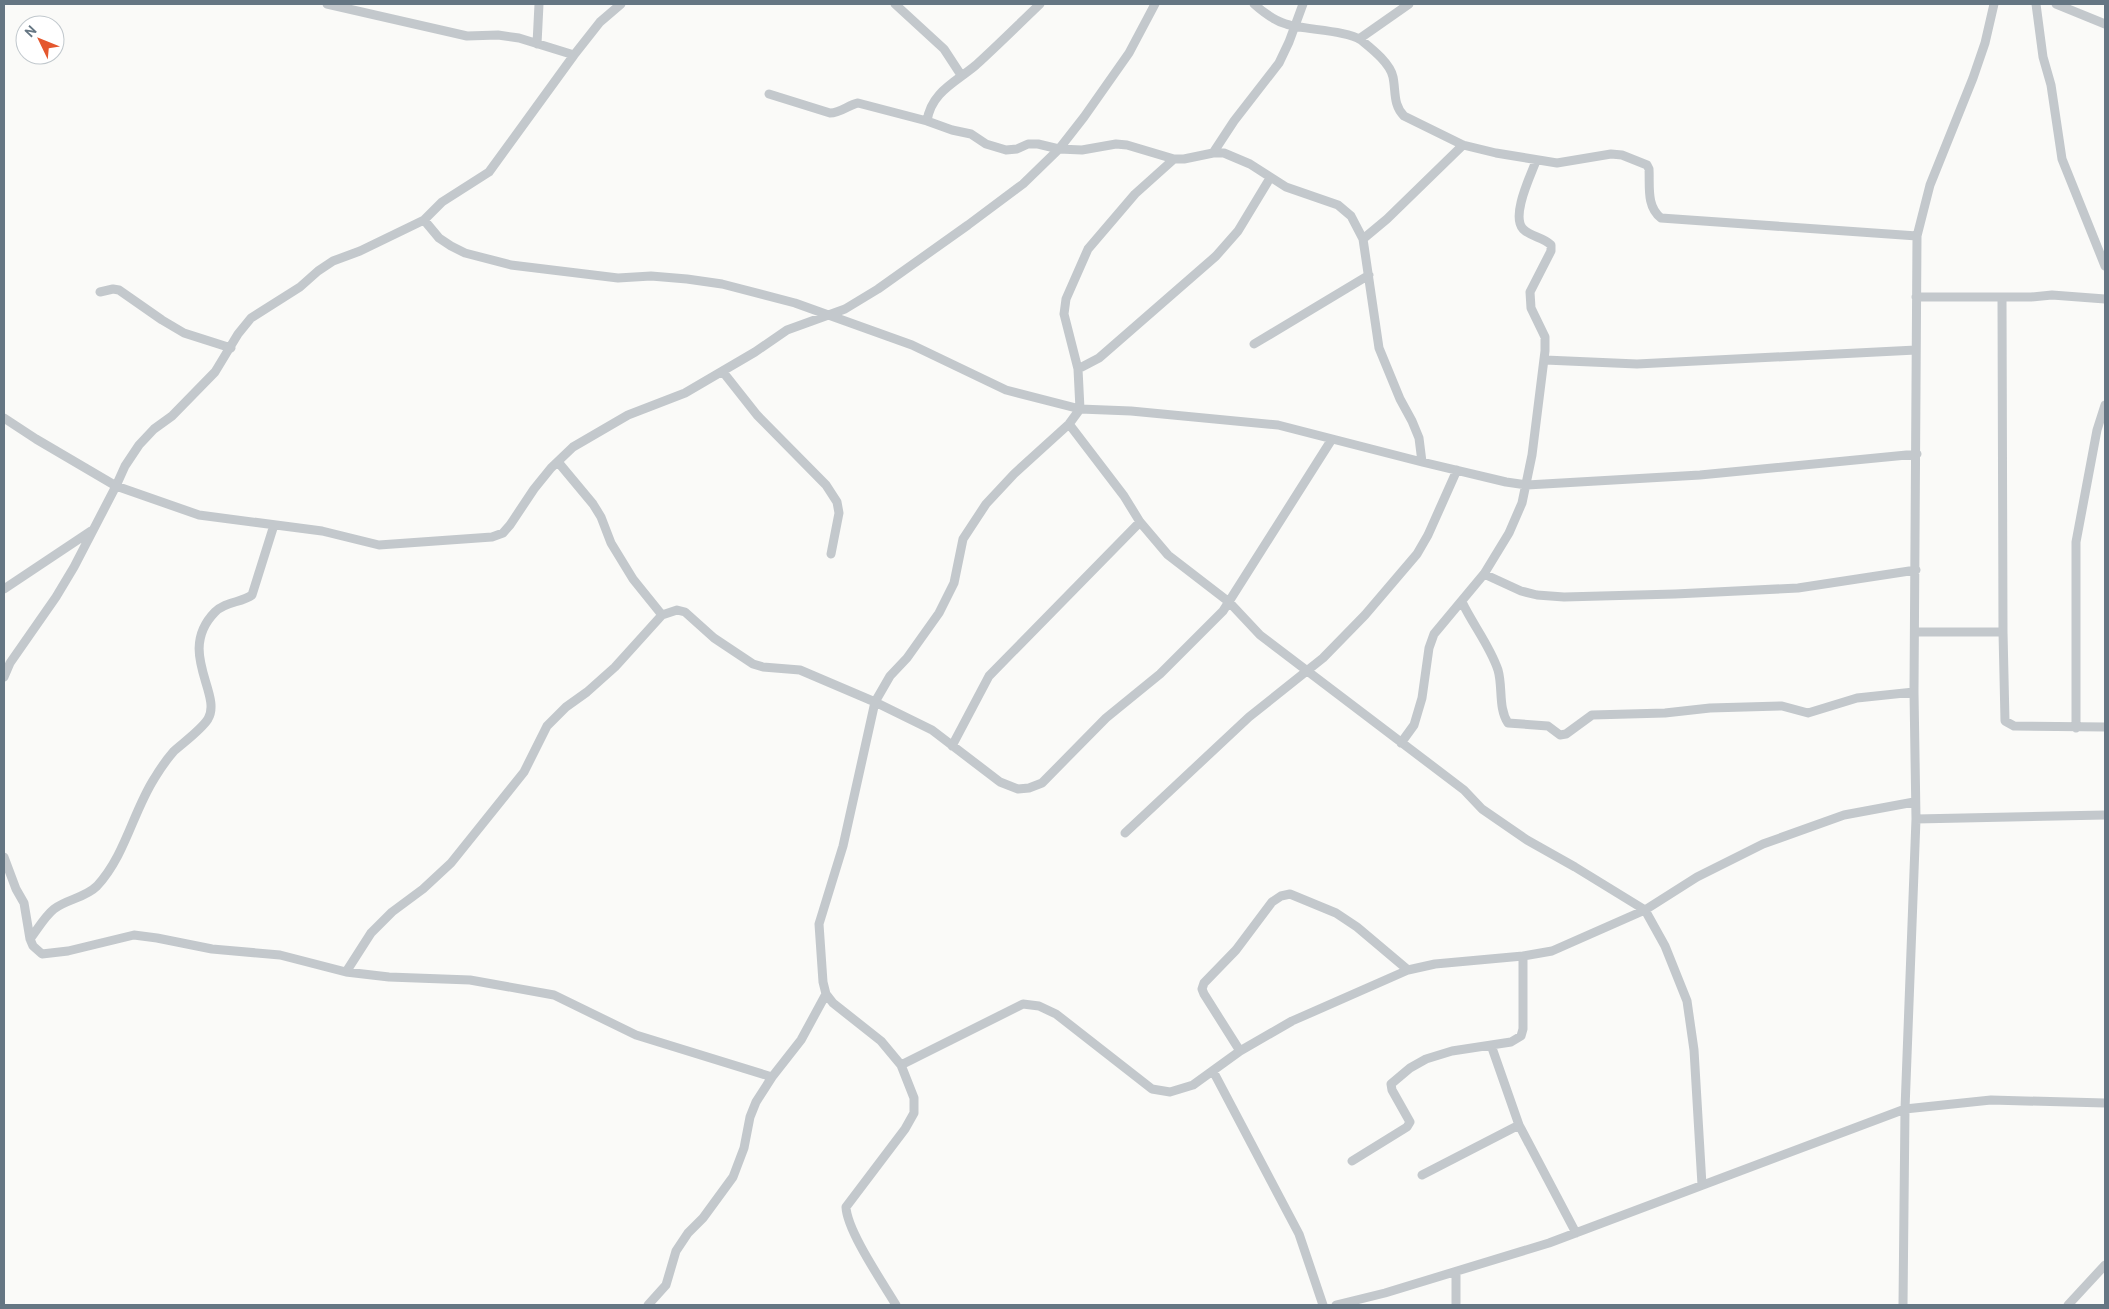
<svg xmlns="http://www.w3.org/2000/svg" width="2109" height="1309" font-family="Overpass,sans-serif">
<style>
.lines{fill:none;stroke-linecap:round;stroke-linejoin:round}
.minor{stroke:#c3c8cc;stroke-width:9}
</style>
<rect width="100%" height="100%" fill="#fafaf8"/>
<g class="lines">
<!-- minor -->
<path class="minor" d="M327,4L467,36L498,35L519,38L574,55
M895,4L944,49L961,75
M1040,4C1019,24 998,45 976,65C956,82 931,92 927,121L952,130L971,134L986,144L1006,150L1017,149L1028,144H1038L1059,149L1082,150L1116,144L1127,145L1174,159H1184L1213,153H1224L1250,164L1286,187L1338,205L1351,216L1363,239L1379,348L1400,399L1412,421L1419,438L1422,462
M1254,4C1263,12 1275,21 1286,24C1304,30 1346,30 1361,40C1372,49 1390,63 1393,77C1396,92 1393,105 1404,116L1463,145L1496,153L1557,163L1611,154L1622,155L1647,165L1649,169C1650,186 1646,206 1661,218L1917,236
M2036,4L2043,57L2051,85L2062,159L2105,266
M2056,4L2105,24
M1359,39L1409,4
M537,44L539,4
M769,94L830,113C841,113 848,105 858,103L927,121
M1213,153L1234,121L1279,63L1289,42L1303,4
M424,220L439,238L451,246L465,253L511,265L618,278L651,276L687,279L722,284L795,303L912,345L1006,390L1080,409L1078,369L1064,314L1066,299L1088,249L1135,194L1174,159
M1363,239L1387,219L1463,145
M100,292L113,289L119,290L162,320L184,333L231,348
M1916,297H2031L2052,295L2105,299
M2002,297L2003,632L2005,721L2014,726L2105,727
M1254,344L1369,275
M1545,360L1637,364L1916,350
M1078,369L1099,358L1216,256L1238,231L1270,178
M723,372L757,415L826,485L837,502L839,513L831,554
M4,418L36,439L116,486L199,515L322,531L379,545L492,537L503,533L510,525L534,489L551,468L573,447L628,415L685,393L755,352L787,330L845,309L878,289L968,225L1023,184L1059,149L1084,117L1129,53L1155,4
M1069,424L1124,496L1140,522L1168,555L1229,602L1260,635L1464,790L1482,809L1527,840L1575,867L1645,910L1665,946L1687,1001L1694,1050L1702,1185
M558,462L593,504L601,517L611,543L633,579L662,615
M1484,574L1521,591L1537,595L1564,597L1675,594L1798,588L1916,570
M4,589L91,531
M1462,602C1473,625 1490,646 1498,670C1503,687 1498,708 1508,723L1548,726L1560,735L1566,734L1592,715L1665,713L1710,708L1782,706L1808,713L1857,698L1914,692
M1915,632H2003
M4,677L10,663L56,597L74,567L116,486L125,466L139,445L154,429L172,416L215,372L238,334L251,318L300,287L318,271L333,261L360,251L424,220L442,202L489,172L574,55L600,22L621,4
M2076,728V542L2097,430L2105,405
M1401,743L1414,725L1422,698L1429,648L1434,634L1484,574L1509,533L1522,503L1532,455L1545,351V337L1531,308L1530,292L1551,251V245C1543,237 1531,237 1523,229C1511,216 1530,177 1536,161
M952,746L989,676L1140,522
M1916,819L2105,815
M1125,833L1249,717L1323,658L1365,615L1417,554L1428,535L1457,470
M4,857L16,889L24,903L30,939L33,946L42,954L68,951L134,935L157,938L212,949L280,955L346,972L389,977L470,980L554,995L636,1035L772,1077
M30,939C37,930 45,916 54,909C67,899 85,898 97,886C125,856 133,812 154,779C160,769 167,759 174,751C184,742 201,730 208,719C223,694 176,652 215,612C226,601 241,603 252,595L274,525
M346,972L371,933L392,912L423,889L451,863L524,772L547,726L566,707L587,692L615,667L662,615L677,610L685,612L714,638L753,664L763,667L800,670L875,702L932,730L1000,782L1018,789L1029,788L1042,783L1106,718L1160,674L1223,611L1332,439
M1491,1045L1519,1125L1576,1233
M1240,1051L1204,994L1202,989L1204,983L1236,950L1272,902L1281,896L1290,894L1336,913L1357,927L1408,970
M901,1065L1023,1004L1039,1006L1056,1014L1152,1089L1170,1092L1193,1085L1240,1051L1292,1021L1408,970L1435,964L1523,956L1552,951L1645,910L1697,877L1763,844L1844,815L1914,802
M1213,1071L1299,1234L1323,1305
M1352,1161L1407,1127L1410,1122L1392,1090L1391,1084L1410,1068L1426,1059L1452,1051L1511,1042L1521,1036L1523,1029V956
M1422,1175L1519,1125
M648,1305L666,1285L676,1251L688,1233L703,1218L733,1177L744,1148L750,1117L756,1102L772,1077L801,1040L826,994
M896,1305C883,1283 847,1231 846,1207L905,1129L914,1113V1098L901,1065L881,1041L833,1003L826,994L823,982L819,924L843,846L875,702L890,676L907,658L939,613L954,583L963,539L986,504L1014,474L1069,424L1080,409L1131,411L1278,425L1422,462L1506,482L1527,485L1700,475L1917,454
M1336,1305L1385,1293L1549,1243L1905,1109L1991,1100L2105,1103
M1456,1305V1272
M1903,1305L1905,1109L1916,819L1914,692L1917,236L1930,185L1973,78L1985,43L1994,4
M2068,1305L2105,1265"/>
</g>
<!-- border -->
<rect width="2109" height="1309" fill="none" stroke="#657683" stroke-width="10"/>
<!-- north arrow -->
<g transform="translate(40 40) rotate(313)"><circle r="24" fill="#ffffff" stroke="#c1c8cd"/>
<path d="M0-4L9 19L0 12L-9 19Z" fill="#e4572e"/>
<text y="-8" font-size="14" font-weight="bold" text-anchor="middle" fill="#657683">N</text>
</g>
</svg>
